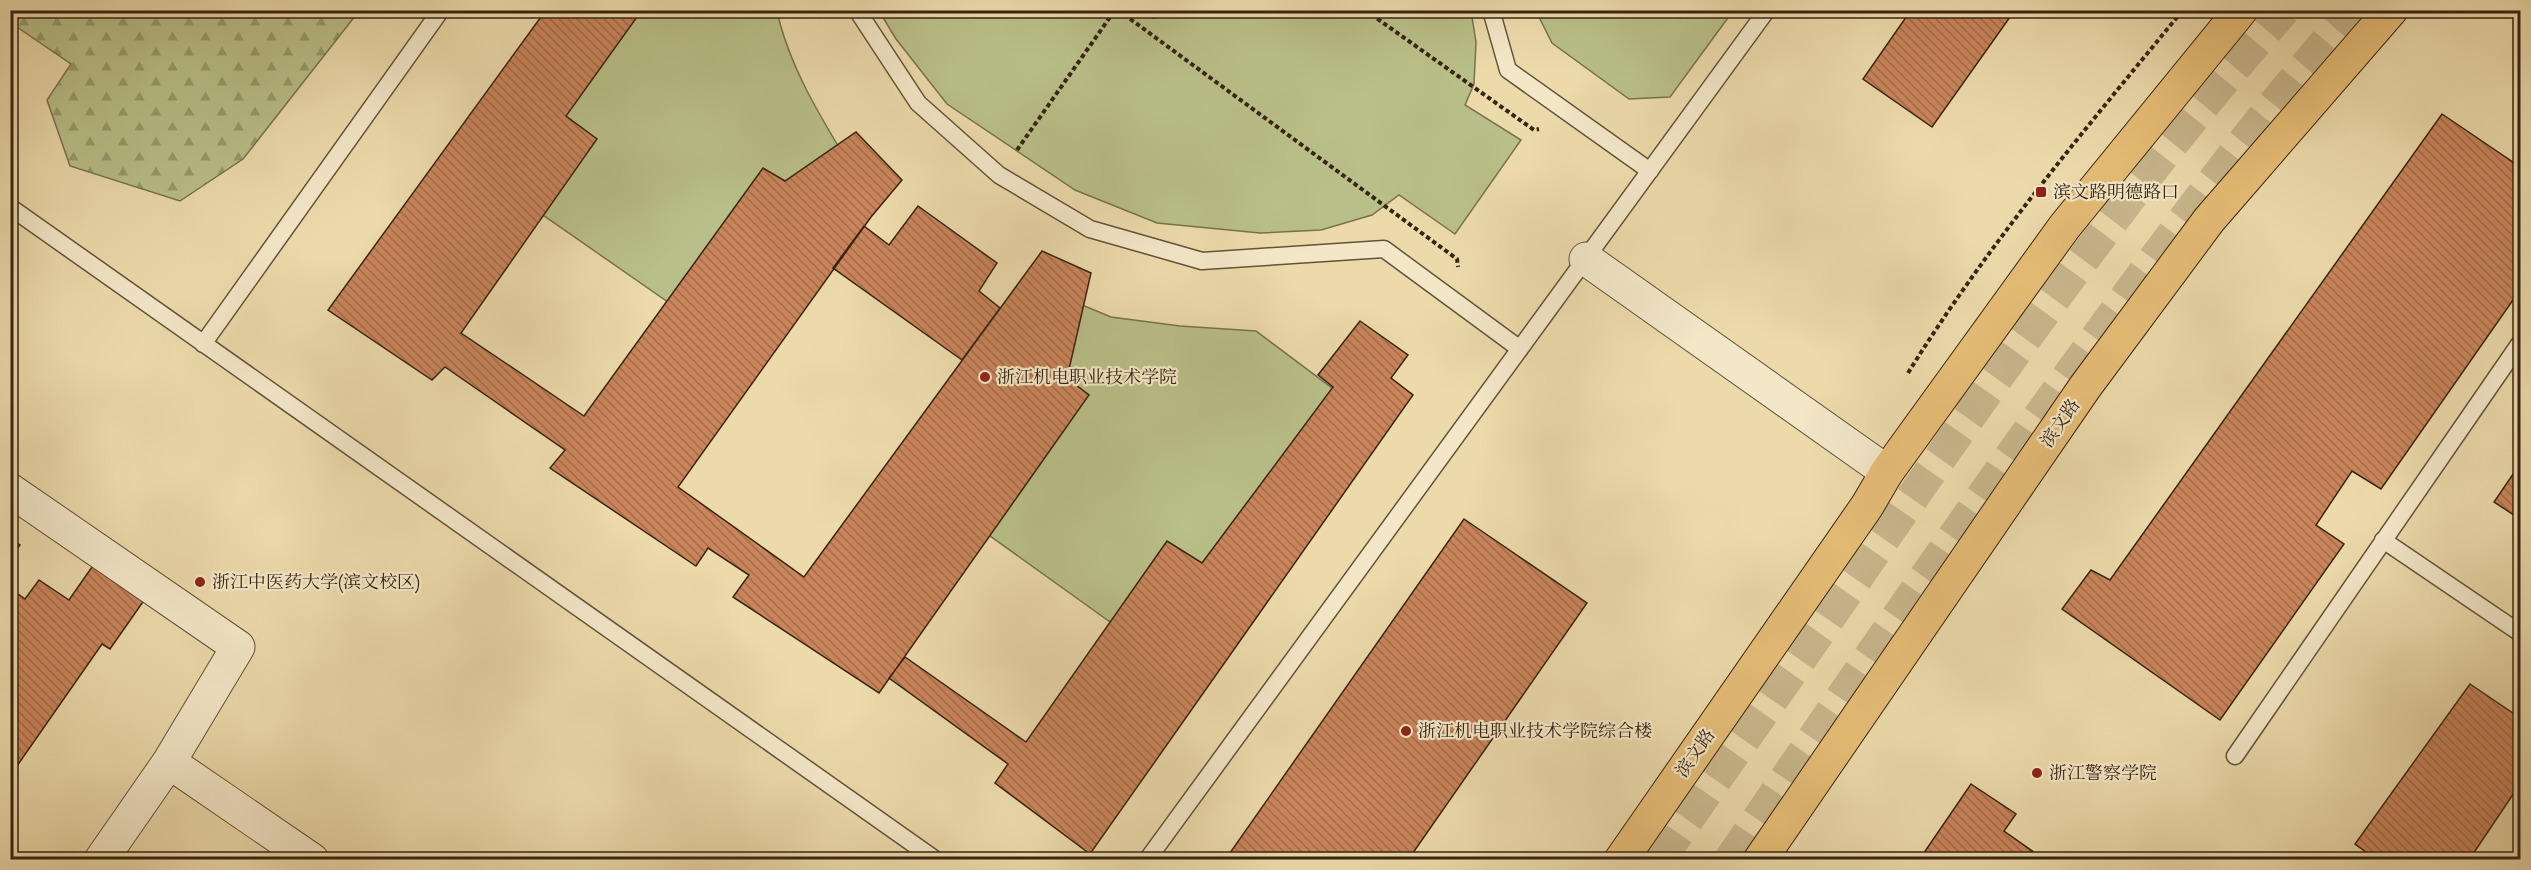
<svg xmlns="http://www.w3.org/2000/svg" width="2531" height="870" font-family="'IM FELL Great Primer','Noto Serif SC',serif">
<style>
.grass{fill:#b9bf88;stroke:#78724d;stroke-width:1.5}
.forest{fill:url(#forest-firs);stroke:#78724d;stroke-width:1.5}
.building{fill:url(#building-back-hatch);stroke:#372412;stroke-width:1.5}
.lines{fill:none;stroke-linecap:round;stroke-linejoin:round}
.highway-tunnel{stroke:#c8b68c;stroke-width:33;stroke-dasharray:33 16;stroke-linecap:butt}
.lane-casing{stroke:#645238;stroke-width:19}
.street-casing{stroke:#645238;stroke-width:35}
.primary-casing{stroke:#372412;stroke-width:35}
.path{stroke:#372412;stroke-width:4;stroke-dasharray:4.5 3;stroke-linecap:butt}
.lane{stroke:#f3e7c8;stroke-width:16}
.street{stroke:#f3e7c8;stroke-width:33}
.primary{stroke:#e6bd76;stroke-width:33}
.poi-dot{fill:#8f2418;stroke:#f3e7c8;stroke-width:2}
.labels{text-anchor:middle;stroke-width:4.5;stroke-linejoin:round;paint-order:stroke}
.poi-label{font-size:18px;fill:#372412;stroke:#f3e7c8;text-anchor:start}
.street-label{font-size:18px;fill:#372412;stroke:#f3e7c8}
</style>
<defs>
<pattern id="forest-firs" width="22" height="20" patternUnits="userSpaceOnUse" patternTransform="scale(1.5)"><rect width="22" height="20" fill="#b9bf88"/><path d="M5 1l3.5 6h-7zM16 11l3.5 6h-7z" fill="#979b6e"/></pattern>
<pattern id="building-back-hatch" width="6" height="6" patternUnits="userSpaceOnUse" patternTransform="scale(1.5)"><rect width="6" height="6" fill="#c9845b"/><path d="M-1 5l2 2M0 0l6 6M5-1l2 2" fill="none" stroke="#a46c4a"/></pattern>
</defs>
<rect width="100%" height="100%" fill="#ecdaab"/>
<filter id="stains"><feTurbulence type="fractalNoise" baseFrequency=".00333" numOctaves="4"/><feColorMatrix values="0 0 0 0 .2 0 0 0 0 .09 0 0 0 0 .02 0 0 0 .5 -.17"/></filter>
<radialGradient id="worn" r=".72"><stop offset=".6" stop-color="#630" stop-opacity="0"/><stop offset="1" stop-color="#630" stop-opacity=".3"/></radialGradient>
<!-- grass -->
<path class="grass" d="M612,10L777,11C789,66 820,116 849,164L711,332L494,181Z
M879,11H1471L1476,42L1474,84L1465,105L1521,140L1455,234L1399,195L1372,215L1321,230L1260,233L1157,223L1075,190L947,104L896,39Z
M1536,11H1733L1670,97L1629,99L1552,43Z
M1063,297L1111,317L1180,326L1256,331L1352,403L1152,652L930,493Z"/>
<!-- forest -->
<path class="forest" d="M17,11V10L359,11L243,159L180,201L70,166L47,100L71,64L14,25Z"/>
<!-- building -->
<path class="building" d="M546,10H642L566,116L597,139L461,333L584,416L763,168L785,181L856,132L902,180L871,217L678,487L804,577L1042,251L1091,273L1067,378L1089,395L879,693L733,597L749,575L708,548L696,566L550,468L565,450L445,367L432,380L328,310Z
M1669,10H1685L1680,18Z
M1911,10H2015L1932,127L1863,79Z
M2442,114L2520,167V290L2381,489L2352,471L2316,525L2344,544L2220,720L2062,609L2091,570L2110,580Z
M918,206L997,263L979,291L1000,308L962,360L833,268L864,226L889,245Z
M1360,321L1408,355L1391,378L1413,395L1090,854L995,783L1008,764L889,678L905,657L1026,742L1167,541L1202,563L1333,387L1318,375Z
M2520,464V519L2494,502Z
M1464,519L1587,603L1408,860H1225Z
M10,538L20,545L10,558Z
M94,564L145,599L110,649L102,644L10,776V620L13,616L10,614V588L25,599L39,580L69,600Z
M2470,684L2520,718V784L2469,860H2377L2355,844Z
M1971,784L2016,814L2004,831L2045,860H1919Z"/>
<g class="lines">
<!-- highway-tunnel -->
<path class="highway-tunnel" d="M1659,860C1731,757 1804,655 1875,551C2004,366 2134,180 2284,10
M1730,860C1855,678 1980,496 2111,318C2188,213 2267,108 2354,10"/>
<!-- lane casing -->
<g class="lane-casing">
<path id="lane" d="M857,10L918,103L999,175L1090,229L1202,261L1384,249L1520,349
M1491,10L1508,70L1650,171
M10,207L936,860
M203,344L441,10
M2383,540L2520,633
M2235,756L2520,343
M1147,860L1767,10"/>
</g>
<!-- street casing -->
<g class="street-casing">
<path id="street" d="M1586,259L1887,472
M10,490L238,647L169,762
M101,860L169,762L312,860"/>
</g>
<!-- primary casing -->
<g class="primary-casing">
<path id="primary" d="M1621,860L1867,506L1887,472L2065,226L2241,10
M1760,860L2085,387L2209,220L2391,10"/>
</g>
<!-- path -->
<path class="path" d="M1118,10L1457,259L1458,267
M1123,10L1152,17L1182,10
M1365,10L1534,130L1539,129
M1017,150L1115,10
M1908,373C1988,244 2087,127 2183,10"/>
<!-- lane -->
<use href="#lane" class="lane"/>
<!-- street -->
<use href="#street" class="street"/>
<!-- primary -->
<use href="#primary" class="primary"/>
</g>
<!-- markers -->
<g class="poi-dot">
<rect x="2035" y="186" width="12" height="12" rx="3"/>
<circle cx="985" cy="377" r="6"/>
<circle cx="200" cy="582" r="6"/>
<circle cx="1406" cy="731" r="6"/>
<circle cx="2037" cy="773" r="6"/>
</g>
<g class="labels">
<!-- poi labels -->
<g class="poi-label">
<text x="2053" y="198">滨文路明德路口</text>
<text x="997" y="383">浙江机电职业技术学院</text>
<text x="212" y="588">浙江中医药大学(滨文校区)</text>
<text x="1418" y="737">浙江机电职业技术学院综合楼</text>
<text x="2049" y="779">浙江警察学院</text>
</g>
<!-- street labels -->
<g class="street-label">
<text transform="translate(2060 423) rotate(-55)" y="6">滨文路</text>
<text transform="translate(1695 753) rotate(-55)" y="6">滨文路</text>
</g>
</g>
<!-- margin -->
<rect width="2531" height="870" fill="none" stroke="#ecdaab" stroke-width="36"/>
<rect x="12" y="12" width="2507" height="846" fill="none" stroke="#372412" stroke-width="3"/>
<rect x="18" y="18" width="2495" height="834" fill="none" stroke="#372412" stroke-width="1.5"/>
<rect width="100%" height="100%" filter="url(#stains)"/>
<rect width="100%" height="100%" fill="url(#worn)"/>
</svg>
